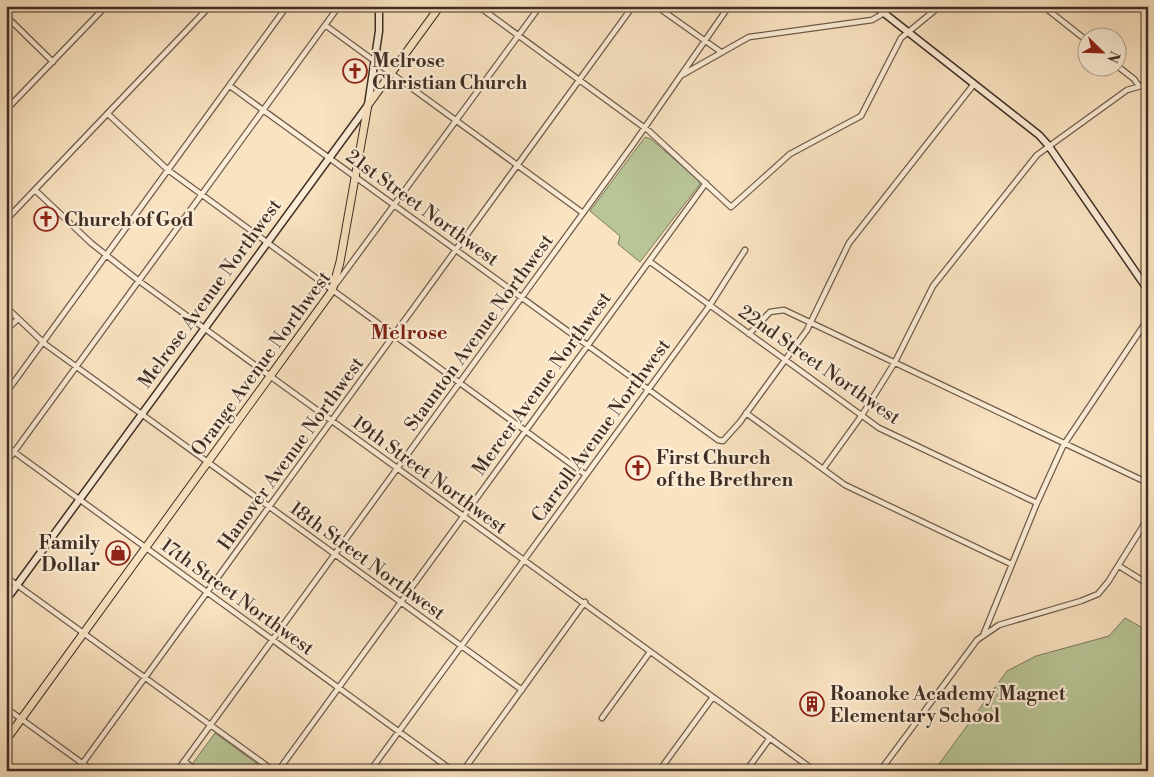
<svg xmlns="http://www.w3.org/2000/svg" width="1154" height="777" font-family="'Libre Bodoni',serif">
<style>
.green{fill:#b9c597;stroke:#7c7a5e}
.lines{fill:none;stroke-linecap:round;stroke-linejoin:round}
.street-casing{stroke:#6e5b4c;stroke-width:7}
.secondary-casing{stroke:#3f2e25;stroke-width:9}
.primary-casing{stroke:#3f2e25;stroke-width:9}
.street{stroke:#fcedd7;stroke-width:4.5}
.secondary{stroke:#fcedd7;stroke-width:6}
.primary{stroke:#fae3c1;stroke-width:7}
.labels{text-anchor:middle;stroke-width:4.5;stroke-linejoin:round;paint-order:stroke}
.poi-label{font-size:19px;font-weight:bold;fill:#3f2e25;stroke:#fcedd7;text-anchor:start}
.street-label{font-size:19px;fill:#3f2e25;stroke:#fcedd7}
.neighbourhood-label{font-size:20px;font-weight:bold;fill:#7a1f14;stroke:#fcedd7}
</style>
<rect width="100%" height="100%" fill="#fae3c1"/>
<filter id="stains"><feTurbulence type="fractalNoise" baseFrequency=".004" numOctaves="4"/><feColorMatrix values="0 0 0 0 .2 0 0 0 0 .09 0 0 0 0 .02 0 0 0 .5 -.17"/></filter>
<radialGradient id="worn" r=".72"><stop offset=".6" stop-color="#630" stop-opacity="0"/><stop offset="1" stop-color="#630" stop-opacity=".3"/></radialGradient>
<!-- green -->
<path class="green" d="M645,137L651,139L698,180L700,184L640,262L618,244L620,236L590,211Z
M1125,618L1148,631V771H934L1007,671L1036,656L1109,636Z
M215,733L267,771H203L193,763Z"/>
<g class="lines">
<!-- street casing -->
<g class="street-casing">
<path id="street" d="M478,6L649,131L731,207L790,154L861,116L901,38L940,6
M656,6L721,52
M1043,6L1086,40
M6,16L53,62
M325,25L583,213
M1116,65L1134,79L1139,86
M682,75L749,37L872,20L884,13
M230,86L718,440L723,441L740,422L807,330L849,243L974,84
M6,110L106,6
M108,114L168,170L586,475
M35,190L91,243L139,281L815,771
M6,220L210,6
M649,261L879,428L1037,503
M336,284L540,6
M6,307L45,344L522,690
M6,330L18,319
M749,334L770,312L784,310L1148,483
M6,393L287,6
M746,413L845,485L1011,564
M6,446L453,771
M6,463L339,6
M823,469L862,415L895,362L933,286L1037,155L1127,90L1148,84
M1119,566L1148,584
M6,577L274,771
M984,633L1037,503L1063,446L1148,319
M6,708L93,771
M602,718L650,652
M184,761L197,771
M77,771L633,6
M177,771L634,143L729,6
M278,771L706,183
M370,771L710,305L745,250
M463,771L585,602
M659,771L713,697
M746,771L770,738
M880,771L977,640L999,625L1081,601L1098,594L1108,582L1148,518"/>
</g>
<!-- secondary casing -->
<g class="secondary-casing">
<path id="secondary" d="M875,6L1039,135L1048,145L1148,290
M6,600L368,105L379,31V6"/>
</g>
<!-- primary casing -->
<g class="primary-casing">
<path id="primary" d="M6,740L332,291L340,262L368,105L440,6"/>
</g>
<!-- street -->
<use href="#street" class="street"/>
<!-- secondary -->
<use href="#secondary" class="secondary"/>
<!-- primary -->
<use href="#primary" class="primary"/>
</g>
<!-- icons -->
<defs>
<g id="church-ring" transform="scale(1.25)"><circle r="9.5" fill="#fcedd7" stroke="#8f2418" stroke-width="1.5"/><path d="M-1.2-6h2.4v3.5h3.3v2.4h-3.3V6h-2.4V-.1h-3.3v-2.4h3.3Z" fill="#8f2418"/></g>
<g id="shop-ring" transform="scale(1.25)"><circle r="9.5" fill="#fcedd7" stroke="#8f2418" stroke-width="1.5"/><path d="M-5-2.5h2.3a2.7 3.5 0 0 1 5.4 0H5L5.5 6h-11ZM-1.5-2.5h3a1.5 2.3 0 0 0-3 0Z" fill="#8f2418"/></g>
<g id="building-ring" transform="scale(1.25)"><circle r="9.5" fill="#fcedd7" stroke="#8f2418" stroke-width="1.5"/><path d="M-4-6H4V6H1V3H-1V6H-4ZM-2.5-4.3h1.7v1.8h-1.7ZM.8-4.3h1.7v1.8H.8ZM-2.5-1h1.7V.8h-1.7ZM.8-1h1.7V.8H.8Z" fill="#8f2418"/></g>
</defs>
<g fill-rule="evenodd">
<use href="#church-ring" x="355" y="71"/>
<use href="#church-ring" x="46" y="219"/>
<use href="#church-ring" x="638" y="468"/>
<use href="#shop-ring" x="118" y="553"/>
<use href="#building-ring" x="812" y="704"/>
</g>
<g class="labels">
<!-- poi labels -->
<g class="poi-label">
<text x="372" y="67">Melrose<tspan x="372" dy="22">Christian Church</tspan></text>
<text x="64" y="226">Church of God</text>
<text x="656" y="464">First Church<tspan x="656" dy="22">of the Brethren</tspan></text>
<text x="100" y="549" text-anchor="end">Family<tspan x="100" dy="22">Dollar</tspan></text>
<text x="830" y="700">Roanoke Academy Magnet<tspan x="830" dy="22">Elementary School</tspan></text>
</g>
<!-- street labels -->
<g class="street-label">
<text transform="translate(423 207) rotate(36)" y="7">21st Street Northwest</text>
<text transform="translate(209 293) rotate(-54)" y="7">Melrose Avenue Northwest</text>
<text transform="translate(478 332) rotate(-54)" y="7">Staunton Avenue Northwest</text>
<text transform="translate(260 363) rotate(-54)" y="7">Orange Avenue Northwest</text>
<text transform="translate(820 364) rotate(35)" y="7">22nd Street Northwest</text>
<text transform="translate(541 383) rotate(-54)" y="7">Mercer Avenue Northwest</text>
<text transform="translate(600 430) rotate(-54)" y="7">Carroll Avenue Northwest</text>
<text transform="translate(290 453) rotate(-54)" y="7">Hanover Avenue Northwest</text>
<text transform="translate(430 474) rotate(36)" y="7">19th Street Northwest</text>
<text transform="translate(368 560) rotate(36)" y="7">18th Street Northwest</text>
<text transform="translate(238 596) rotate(36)" y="7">17th Street Northwest</text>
</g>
<!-- neighbourhood labels -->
<g class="neighbourhood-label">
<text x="409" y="339">Melrose</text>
</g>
</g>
<!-- margin -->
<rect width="1154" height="777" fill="none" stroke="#fae3c1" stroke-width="25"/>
<rect x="8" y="8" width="1139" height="762" fill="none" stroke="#3f2e25" stroke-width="2.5"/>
<rect x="12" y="12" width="1129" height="752" fill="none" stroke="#3f2e25"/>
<!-- north arrow -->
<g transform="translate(1102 52) rotate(113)"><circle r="24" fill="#fcedd7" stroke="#b0a190"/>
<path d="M0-4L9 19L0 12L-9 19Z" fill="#8f2418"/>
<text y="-8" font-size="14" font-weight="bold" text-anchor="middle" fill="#3f2e25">N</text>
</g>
<rect width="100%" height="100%" filter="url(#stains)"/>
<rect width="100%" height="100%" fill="url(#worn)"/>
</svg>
